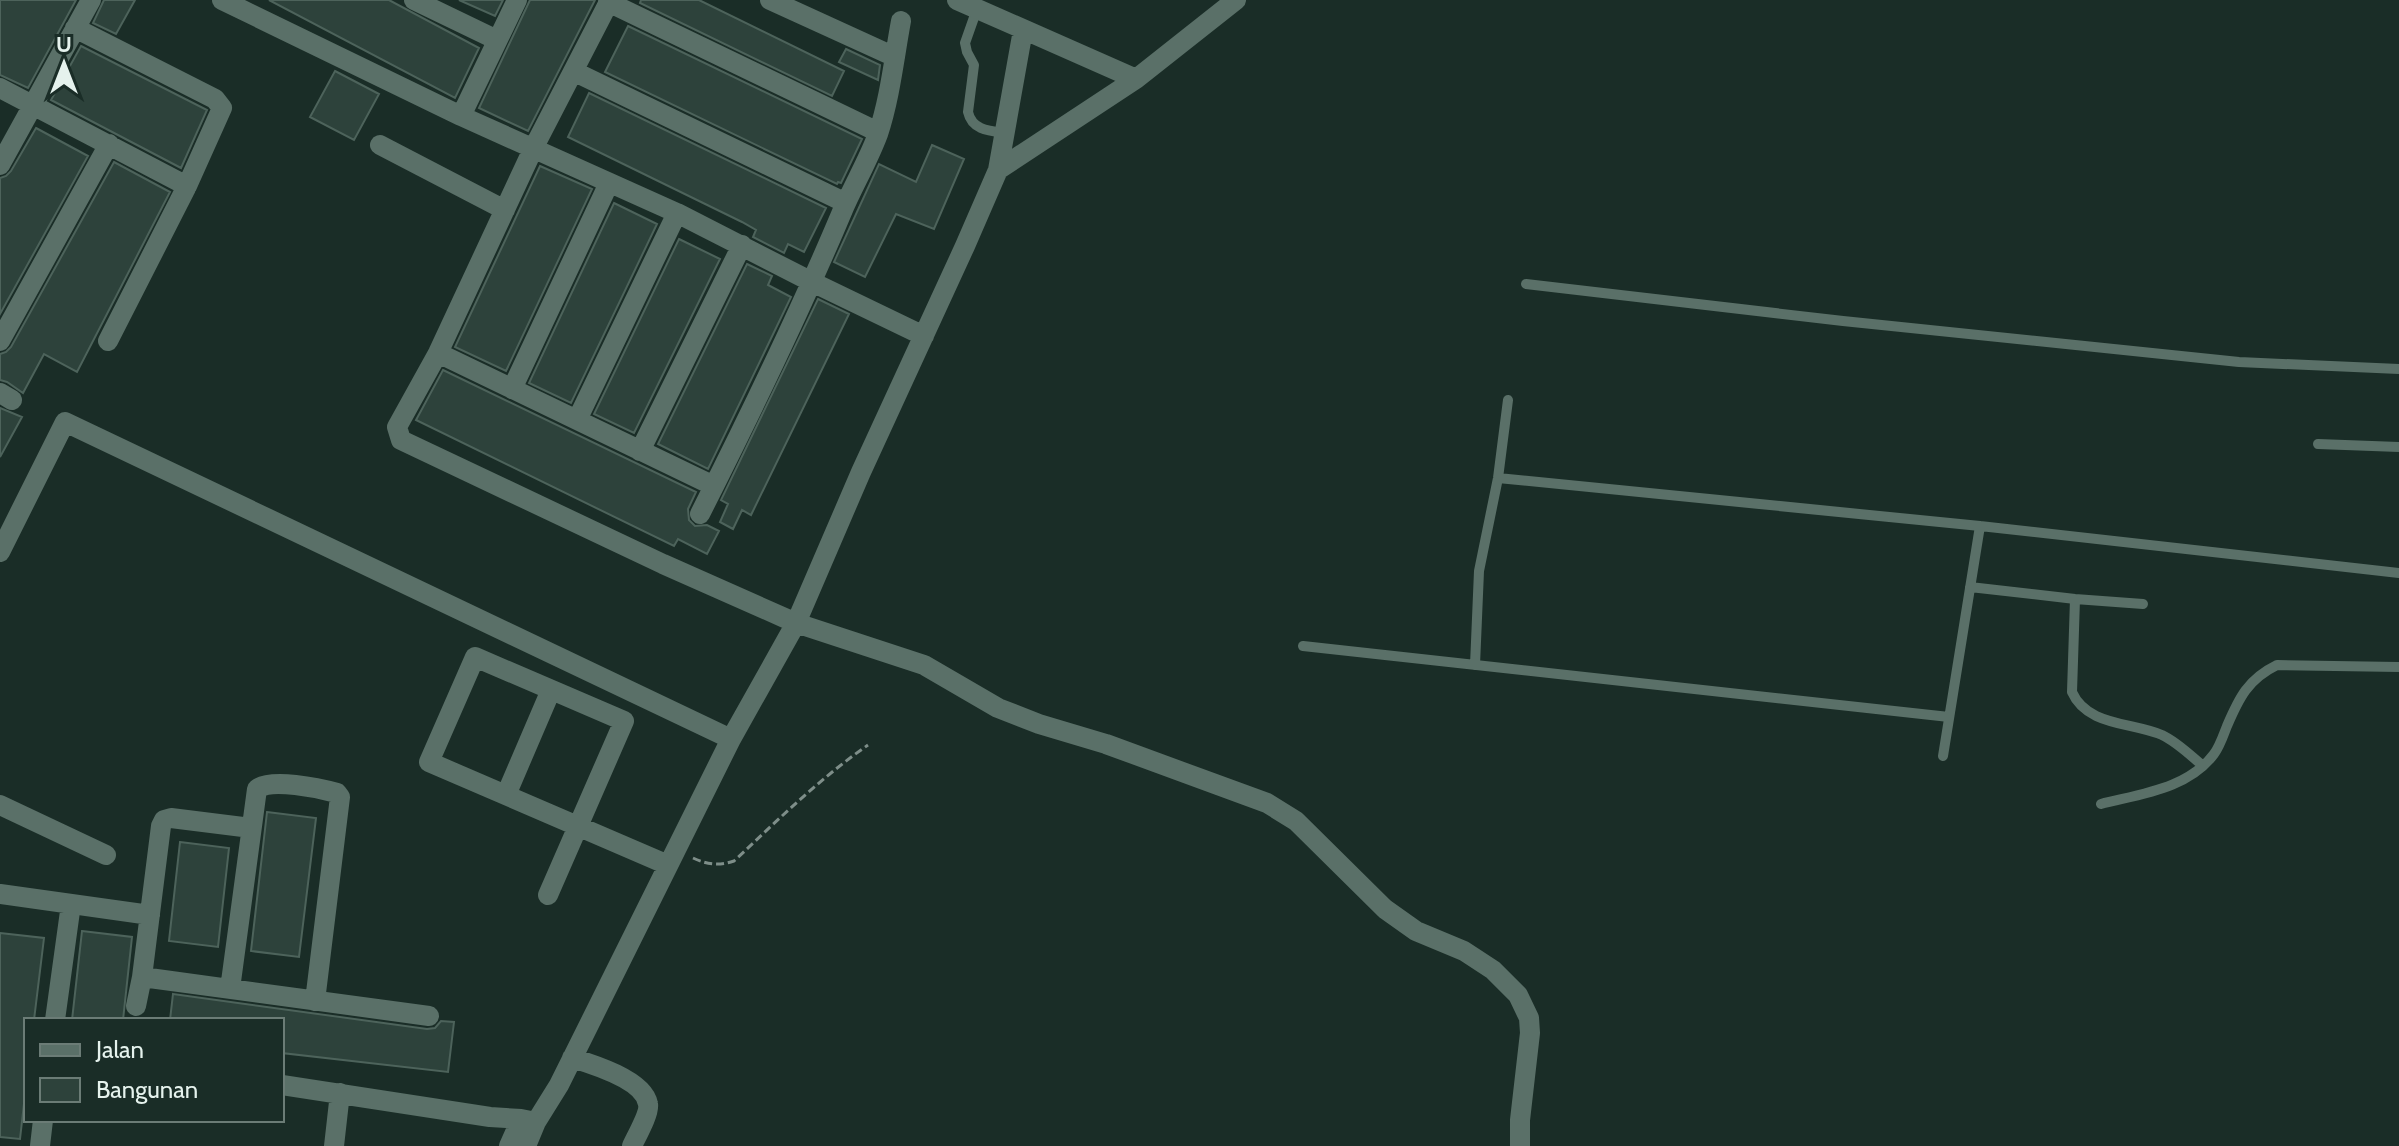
<svg xmlns="http://www.w3.org/2000/svg" width="2399" height="1146" font-family="Cabin,sans-serif">
<style>
.building{fill:#2d423b;stroke:#4d635b;stroke-width:2}
.lines{fill:none;stroke-linecap:round;stroke-linejoin:round}
.path{stroke:#7e8e89;stroke-width:3;stroke-dasharray:8 4;stroke-linecap:butt}
.lane{stroke:#5a7068;stroke-width:10}
.street{stroke:#5a7068;stroke-width:20}
</style>
<rect width="100%" height="100%" fill="#1a2d27"/>
<!-- building -->
<path class="building" d="M0,0H76L28,88L0,75Z
M104,0H135L116,34L93,23Z
M269,0H389L479,48L455,98Z
M459,0H503L495,16Z
M530,0H595L528,131L479,108Z
M641,0H699L844,71L832,96L640,3Z
M628,26L862,139L841,183L838,182L837,184L605,72Z
M81,46L207,110L181,168L51,100Z
M846,49L880,65L878,80L839,62Z
M335,71L379,94L354,140L310,117Z
M589,93L826,208L804,252L788,244L784,253L753,237L756,230L742,222L568,137Z
M36,128L88,156L0,314V178L6,176L11,171Z
M932,145L964,159L934,229L896,214L865,277L834,262L879,164L916,182Z
M114,162L170,192L77,372L44,354L23,393L7,382L0,380V354L6,352L11,347Z
M540,166L592,189L506,371L455,347Z
M614,203L657,224L571,403L529,383Z
M679,239L720,259L634,433L594,414Z
M747,264L772,276L768,285L791,297L708,469L658,444Z
M818,299L849,314L751,515L742,510L733,529L720,522L728,504L721,500Z
M443,370L696,492L688,509L689,520L695,526L707,525L719,531L707,554L678,539L674,546L416,420Z
M0,408L22,417L0,457Z
M267,812L316,818L299,957L251,951Z
M180,842L229,848L218,947L169,941Z
M82,931L132,937L123,1020H72Z
M0,933L44,938L34,1020H26V1086L20,1139L0,1137Z
M173,994L427,1029L435,1028L441,1021L454,1022L448,1072L282,1053V1020H170Z"/>
<g class="lines">
<!-- path -->
<path class="path" d="M693,858C709,865 719,866 734,861C778,820 819,779 868,745"/>
<!-- lane -->
<path class="lane" d="M977,9L965,43L967,52L974,65L968,112C972,130 989,131 1005,133
M1526,284L1843,321L2239,362L2399,369
M2318,444L2399,447
M1498,478L1980,526L2399,573
M1970,587L2075,599L2143,604
M2075,599L2072,692C2087,726 2131,722 2162,735C2177,742 2190,755 2203,766
M1303,646L1949,717
M1475,665L1479,571L1498,478L1508,400
M1943,756L1980,526
M2101,804C2140,794 2188,789 2214,754C2220,746 2223,736 2227,726C2239,698 2248,679 2277,665L2399,667"/>
<!-- street -->
<path class="street" d="M222,0L461,116L677,213L812,282L924,336
M414,0L497,40
M610,0L534,147L438,353L397,427L401,440L663,564L796,623L924,665L998,708L1039,724L1106,744L1267,803L1296,821L1385,909L1416,931L1464,951L1493,970L1518,995L1529,1018L1530,1033L1520,1120V1146
M770,0L895,57
M957,0L1136,79
M608,2L878,132
M75,28L215,99L222,108L187,186L108,341
M575,72L846,203
M0,88L187,186
M461,116L517,0
M380,145L505,210
M0,165L91,0
M998,170L1136,79L1236,0
M0,341L109,144
M438,353L714,486
M512,389L609,183
M0,393L12,400
M577,420L677,213
M640,451L742,245
M700,514C750,415 799,314 842,212C853,186 868,161 878,134C890,98 894,59 901,21
M0,552L65,422L731,739
M506,795L551,690
M0,805L106,855
M251,828L171,818L164,820L161,826L142,977L429,1016
M0,894L150,915
M548,895L624,721L475,657L429,762L668,865
M230,989L257,789C271,778 319,788 337,793L340,797L315,1001
M136,1006L142,977
M55,1020L71,904
M572,1058C592,1064 644,1080 648,1104C650,1113 636,1137 632,1146
M282,1085L490,1117L521,1119L536,1122
M40,1146L43,1120
M334,1146L340,1093
M509,1146L521,1119
M526,1146L536,1122L559,1085L731,739L796,623L861,472L965,246L998,170L1023,30"/>
</g>
<!-- legend -->
<rect x="24" y="1018" width="260" height="104" fill="#1a2d27" stroke="#6b7c76" stroke-width="2"/>
<rect x="40" y="1044" width="40" height="12" fill="#5a7068" stroke="#6b7c76" stroke-width="2"/>
<text x="96" y="1058" font-size="24" fill="#e5f2ed">Jalan</text>
<rect x="40" y="1078" width="40" height="24" fill="#2d423b" stroke="#6b7c76" stroke-width="2"/>
<text x="96" y="1098" font-size="24" fill="#e5f2ed">Bangunan</text>
<!-- north arrow -->
<g transform="translate(64 64)" stroke="#1a2d27" stroke-width="6" paint-order="stroke">
<path d="M0-6L14 30L0 20L-14 30Z" fill="#e5f2ed"/>
<text y="-12" font-size="22" font-weight="bold" text-anchor="middle" fill="#e5f2ed">U</text>
</g>
</svg>
